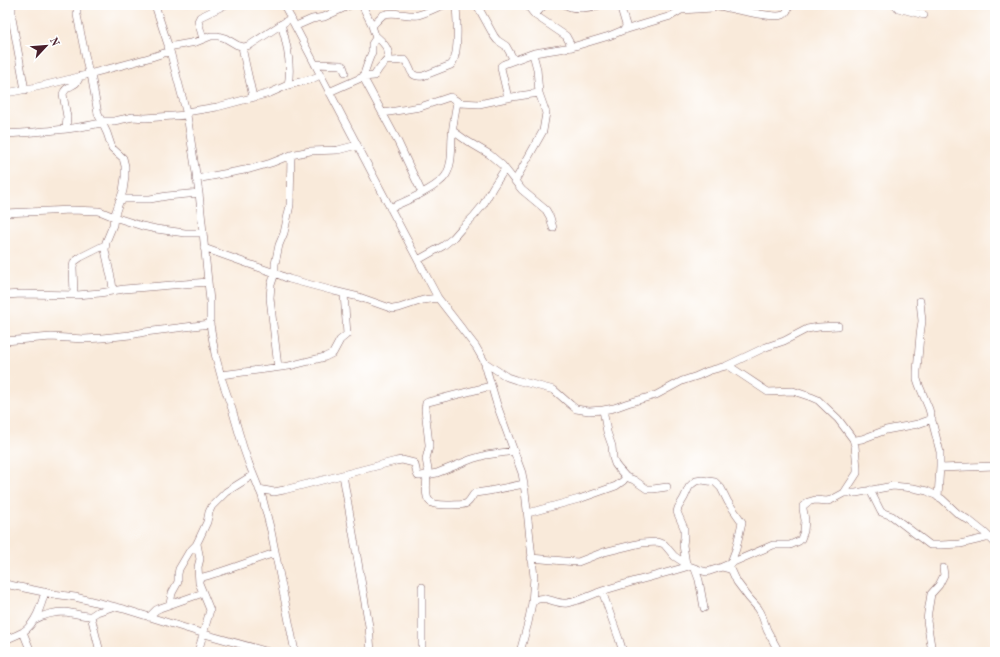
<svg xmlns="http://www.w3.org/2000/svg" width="1000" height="657" font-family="'Old Standard TT',serif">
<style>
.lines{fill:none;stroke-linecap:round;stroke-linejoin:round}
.minor-casing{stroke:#876668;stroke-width:8}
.minor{stroke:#fff;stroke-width:7}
</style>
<rect width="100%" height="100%" fill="#fff"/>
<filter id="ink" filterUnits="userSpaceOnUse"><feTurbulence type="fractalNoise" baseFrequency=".025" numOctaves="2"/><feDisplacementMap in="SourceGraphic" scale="8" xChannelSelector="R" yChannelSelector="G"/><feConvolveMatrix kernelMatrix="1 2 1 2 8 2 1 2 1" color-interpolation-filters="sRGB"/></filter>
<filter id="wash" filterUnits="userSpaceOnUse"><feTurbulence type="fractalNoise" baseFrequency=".012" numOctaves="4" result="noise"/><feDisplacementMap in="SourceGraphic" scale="16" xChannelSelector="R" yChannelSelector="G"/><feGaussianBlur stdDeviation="0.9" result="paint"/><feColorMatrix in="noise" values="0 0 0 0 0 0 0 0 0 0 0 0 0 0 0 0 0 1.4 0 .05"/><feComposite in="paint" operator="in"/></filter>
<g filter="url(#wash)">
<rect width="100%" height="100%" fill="#f9eada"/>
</g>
<g filter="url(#ink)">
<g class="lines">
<!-- minor casing -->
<g class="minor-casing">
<path id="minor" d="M13,5L12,6V18L25,90
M77,5V15L89,74
M155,5L170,51L187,115L199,193L210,301V324L215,354L222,380L232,409L243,447L249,464L262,496L271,531L295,652
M284,5L385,198L438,298L476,347L484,361L497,405L522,473L525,491L534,577L532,603L528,623L520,652
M362,5L371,23L376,38L372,44V52L368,62L363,77L398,142L422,193
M477,5L494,36L497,40L506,46L514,60
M527,5L535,15L566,36L572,47
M566,5C574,10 591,8 600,5
M620,5L626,25L625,30
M895,5L898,8L924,15
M718,6C730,8 774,19 783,15C787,13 788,9 790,5
M535,15L544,5
M281,24C287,43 292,65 288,85
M296,26L312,19L324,17L350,5
M372,26C376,22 379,18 383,15C393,10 407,17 418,15C427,13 435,8 444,5
M203,39L198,21L200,17L225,5
M168,47L196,42L211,36H218L225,38L237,45L244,47L250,45L291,18
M242,47L246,66L253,97
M387,60L393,61L405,60C412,67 408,78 423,76L451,65C460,55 457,19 456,6
M315,64L341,65L343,66L345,72
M91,74L98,114L107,133L112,148L123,158L125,166V177L123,191L114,217L113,225L106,242L105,250L112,282L113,290
M329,92L363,77L374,76C377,72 379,68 382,65C384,63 387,61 388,58C391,50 381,40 376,36
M5,93C32,89 59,82 86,75C114,67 142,61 170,51
M508,98L501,68V66L504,64L534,53L572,47L609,36L621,31L671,16L681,10L713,8L721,5
M186,112L217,107L270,93L288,85L312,79L320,75
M383,113L420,107L450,97L452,98L460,103L479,104L512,97L539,93
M101,121H114L133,117L145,118L187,115
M66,129L67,117L63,94C67,83 76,89 80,76
M453,131L467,141L489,154L502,165L522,190L546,210L550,217L553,228
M5,134C37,132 70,130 101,123
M196,179L250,169L271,163L291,155L310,151L338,150L357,145
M515,181L543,131L546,113L539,93L537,69L533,54
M119,201L125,199H150L167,196L199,193
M390,208C404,202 438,188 446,175C453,163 451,148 452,135C453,124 455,113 457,102
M5,213L71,210L98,211L102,212L114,217L142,226L156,229L185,233H203
M204,248L249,264L275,273L289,279L334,291L359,297L393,309L399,308L423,300L438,298
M418,260L443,246L453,238L461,229L474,216L483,205L493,187L505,169
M5,295L22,294L77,295L100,293L124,289L208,282
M74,295L73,267L74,262L81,257L105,245
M920,301L922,321L920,335L917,371V379L919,385L929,409L940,452V466L938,497
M5,341L51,337L84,339L102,338L130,335L145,332L210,324
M484,362L507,377L516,380L554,390L571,405L576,409L589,411L603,410L614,408L628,403L656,395L682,381L697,376L708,371L726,366H729L768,392L793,391L811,397L818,400L838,419L853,439L855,446L857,468V473L844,493
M726,366L766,347L784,341L807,329L819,327L838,326
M278,367L270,298L271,285L275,273V264L279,245L284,233L290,205L291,155
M221,375L289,366L325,357L333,353L340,340L345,336L347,334L344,294
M603,410L607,432L612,446L613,458L615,464L618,468L626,477L634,480L647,489H653L667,487
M853,439L856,440L862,439L886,430L918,424L932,419
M940,468L995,466
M343,475L369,626L371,652
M427,475C425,501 425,506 452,505C457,504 463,506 467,503C471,500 472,495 475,493L489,491L524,484
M429,475L426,459L429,447V444L425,409L426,403L428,402L491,386
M259,489L274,492L284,490L396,461L402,460L414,463C417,467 415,472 418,476H421L437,473L472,459L486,455L514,451
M870,490L881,512L892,516L930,545H941L960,544L990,537
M528,513L579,499L616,486L623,481L626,477
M197,544L200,559L198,567L199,583L210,610L198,652
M531,558L564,561L578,562L604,552L641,543L657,542L664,544L674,556L689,566L703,571L707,572L722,567L773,545H790L799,541L801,539L804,531L805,520L803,509V506L808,502L815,500L827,501L831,500L844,493H856L893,486L913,488L927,491L935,495L942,499L957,513L970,521L985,533L995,543
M686,564L683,545L684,537V528L677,512L678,508L684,498L689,487L692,484L696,481L702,480L715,482L721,488L728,502L742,522L736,549L731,562
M722,567L730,569L732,571L737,582L749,598L758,608L761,613L767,630L779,652
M695,569L699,580L704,608
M199,578C224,572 250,561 275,553
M5,584L53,594L75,597L124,609L208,635L269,652
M422,587V652
M602,591L619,639L623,652
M532,603C543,592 555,605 567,603C580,601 591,595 602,591C631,581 661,575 689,566
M170,604L172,593L178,582V574L179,569L189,552L196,545L199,539L207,522L209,512L212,506L226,492L253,475
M91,616L100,652
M149,617L156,610L160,608L203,593
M34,620C43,615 54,612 65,612C74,613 82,616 91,616L97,612L112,607
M23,632L31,652
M5,640C11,637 18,635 23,632C36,623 41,606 45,592
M932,652L927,621L928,612L931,594L939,585L944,575L943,568"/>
</g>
<!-- minor -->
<use href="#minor" class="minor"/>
</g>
</g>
<!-- margin -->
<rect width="1000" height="657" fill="none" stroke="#fff" stroke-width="20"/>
<!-- north arrow -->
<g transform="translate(46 46) rotate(64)" stroke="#ffffff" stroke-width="3" paint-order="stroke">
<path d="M0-3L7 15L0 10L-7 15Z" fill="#4a1f2b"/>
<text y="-6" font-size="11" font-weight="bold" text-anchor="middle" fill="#4a1f2b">N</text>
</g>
</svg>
